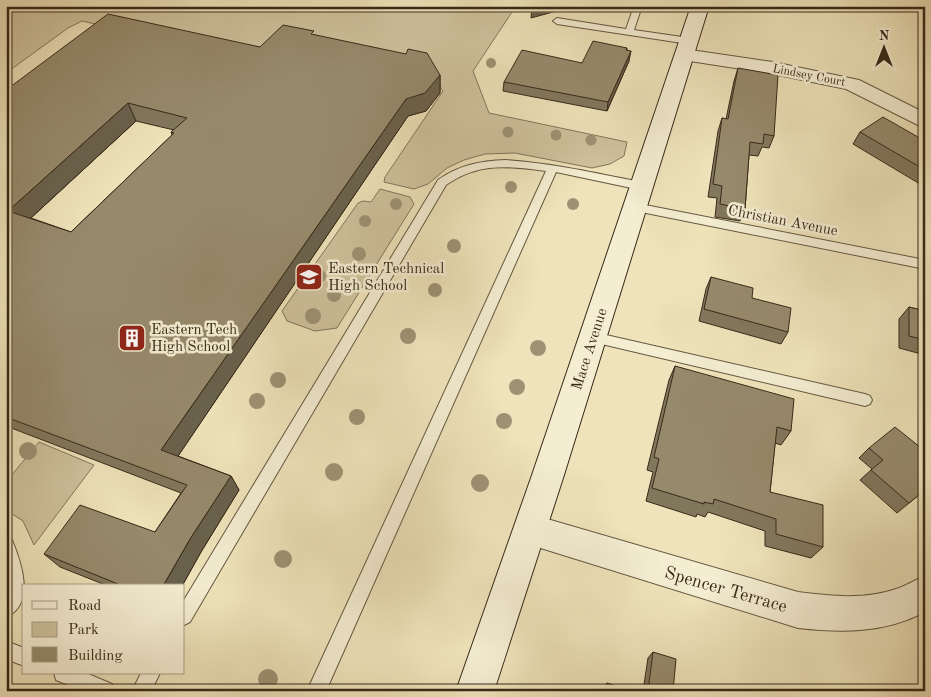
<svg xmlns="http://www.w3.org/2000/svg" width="931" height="697" font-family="'Old Standard TT',serif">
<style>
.green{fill:#cfc39e;stroke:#83765b}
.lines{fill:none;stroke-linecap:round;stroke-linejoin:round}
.lane-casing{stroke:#655840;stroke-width:2}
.street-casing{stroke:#655840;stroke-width:2}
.secondary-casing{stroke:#372918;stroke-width:2}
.lane{fill:#f4edd2;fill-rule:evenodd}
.street{fill:#f4edd2;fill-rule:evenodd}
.secondary{fill:#f4edd2;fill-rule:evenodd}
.tree{fill:#9e9274}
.wall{fill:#81775d;stroke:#372918;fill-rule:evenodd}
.shaded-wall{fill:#69614c;stroke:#372918}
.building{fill:#968a6c;stroke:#372918;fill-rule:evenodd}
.labels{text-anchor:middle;stroke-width:5;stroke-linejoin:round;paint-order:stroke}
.far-street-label{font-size:12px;fill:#372918;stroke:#f4edd2}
.street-label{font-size:15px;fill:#372918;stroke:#f4edd2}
.poi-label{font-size:15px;fill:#372918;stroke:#f4edd2;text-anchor:start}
.near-street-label{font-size:18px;fill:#372918;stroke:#f4edd2}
</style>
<rect width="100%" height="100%" fill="#eee3ba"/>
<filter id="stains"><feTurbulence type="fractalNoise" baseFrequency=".004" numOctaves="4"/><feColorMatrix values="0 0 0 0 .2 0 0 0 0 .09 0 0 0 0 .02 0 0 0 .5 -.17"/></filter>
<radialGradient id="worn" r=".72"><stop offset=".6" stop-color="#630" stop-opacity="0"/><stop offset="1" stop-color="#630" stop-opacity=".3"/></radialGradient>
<!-- green -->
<path class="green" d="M6,6H516L473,71L489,113L627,142L624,156L610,164L592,168L515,153L485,154L464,160L447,168L428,184L414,189L384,182L385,177L443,91L428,69L234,56L82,21L68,28L6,73Z
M380,189L410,197L414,204L337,328L315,331L287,321L282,311L358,203L363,201L371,202Z
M39,442L94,465L34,545L23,521L6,510V482Z"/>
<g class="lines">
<!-- lane casing -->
<g class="lane-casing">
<path id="lane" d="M634,6H642L634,30L689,38L694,41L689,44L557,24L553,21L557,18L626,29Z
M506,160C552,163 596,173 641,182L647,186L641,190L556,172L326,691H307L546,171C509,166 478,162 446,185L190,622L184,625V600L438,180C459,165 480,161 506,160Z
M635,203L925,260V269L631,210L629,207L631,204Z
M593,332L865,394L870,396L872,400L870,404L865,406L593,342L588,341L586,337L588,333Z
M6,538L12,540C21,562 36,604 6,617Z
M6,641L24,648V666L6,659Z
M54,673H86L112,684L114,691H82L56,680Z
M141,673H160L151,691H132Z"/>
</g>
<!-- street casing -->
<g class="street-casing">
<path id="street" d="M684,49L773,62L859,80L925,113V127L918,125L846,89L773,74L677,59L675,55L677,51Z
M530,514L798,592C830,596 865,600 896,589C906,586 915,580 925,576V612C884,633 843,633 798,628L518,541L514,530L518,519Z"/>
</g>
<!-- secondary casing -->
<g class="secondary-casing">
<path id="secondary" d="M691,6H709L564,475L494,691H456L532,475Z"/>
</g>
<!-- lane -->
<use href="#lane" class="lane"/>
<!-- street -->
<use href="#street" class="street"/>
<!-- secondary -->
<use href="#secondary" class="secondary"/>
</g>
<!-- trees -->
<g class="tree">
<circle cx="491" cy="63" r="5"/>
<circle cx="508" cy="132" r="5.5"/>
<circle cx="556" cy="135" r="5.5"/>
<circle cx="591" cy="140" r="5.5"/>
<circle cx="511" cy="187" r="6"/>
<circle cx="396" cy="204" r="6"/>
<circle cx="573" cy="204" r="6"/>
<circle cx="365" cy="221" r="6"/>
<circle cx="454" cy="246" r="7"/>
<circle cx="359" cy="254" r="7"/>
<circle cx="319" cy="276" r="7"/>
<circle cx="435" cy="290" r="7"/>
<circle cx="334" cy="295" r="7"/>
<circle cx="313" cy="316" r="8"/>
<circle cx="408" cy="336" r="8"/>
<circle cx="538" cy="348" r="8"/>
<circle cx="278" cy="380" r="8"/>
<circle cx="517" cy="387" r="8"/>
<circle cx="257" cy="401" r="8"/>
<circle cx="357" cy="417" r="8"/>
<circle cx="504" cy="421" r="8"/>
<circle cx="28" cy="451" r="9"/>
<circle cx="334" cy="472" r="9"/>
<circle cx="480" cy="483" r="9"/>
<circle cx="283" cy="559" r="9"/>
<circle cx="268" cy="679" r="10"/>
</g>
<!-- wall -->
<path class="wall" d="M596,6H607L606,8Z
M315,35L440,75V93L426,111L408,116L178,456L231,476L239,490L201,552L182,586H108L60,567L44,554L155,532L181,493L6,426V90L260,47ZM136,121L174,130L171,132L172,135L71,232L31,218Z
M627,48V51L629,61L607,111L503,91L504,82L582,63Z
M738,68L774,136L769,148L762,147L758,156L749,155L745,209L740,221L715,217L717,198L708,197L718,131L722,118L726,119L734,81Z
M860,132L925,141V187L853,144Z
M711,277L752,298L788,332L781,344L699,321L706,289Z
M909,307L925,311V355L899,348V319Z
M675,366L791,431L781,445L775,443L770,492L823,547L811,558L765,546V531L708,512L705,517L697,514L696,517L646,501L653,472L647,470L669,380Z
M869,448L925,490L897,513L860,480L872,469L859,458Z
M653,652L673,691H643L648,658Z
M607,683L630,691H602L603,688Z"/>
<!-- shaded-wall -->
<path class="shaded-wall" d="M532,6H575L531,18Z
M631,51L629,61L607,111L608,102Z
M440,75V93L426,111L408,116L172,465L161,450L406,99Z
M128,103L136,121L20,228L8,211Z
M231,476L239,490L201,552L182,586H163L190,539Z"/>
<!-- building -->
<path class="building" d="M108,14L260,47L283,25L314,31L311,34L406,54L408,49L427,53L440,75L425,93L406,99L161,450L231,476L190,539L163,586H117L118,584L44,554L80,505L155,532L187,485L6,417V90ZM128,103L187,118L171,132L174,133L71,232L8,211Z
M593,41L627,48L626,50L631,51L608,102L504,82L522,50L582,63Z
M738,68L778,75L774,136L764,134L763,144L750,142L745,209L720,204L722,186L713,184L722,118L728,119Z
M883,117L925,141V170L860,132Z
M711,277L753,288L752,298L791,308L788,332L704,309Z
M909,307L925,311V340L909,336Z
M675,366L794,399L791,431L777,427L770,492L823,505V547L776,534V519L714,499L713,504L704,502V504L652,488L659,459L654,457Z
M895,427L925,451V490L909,503L871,470L883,460L869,448Z
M653,652L676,659L673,691H648Z
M607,683L630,691H605Z"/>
<!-- icons -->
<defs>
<g id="school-square" transform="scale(1.4375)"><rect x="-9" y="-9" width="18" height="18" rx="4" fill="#8f2418" stroke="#f4edd2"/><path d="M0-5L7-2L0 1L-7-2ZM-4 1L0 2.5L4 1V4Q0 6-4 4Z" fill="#fff"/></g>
<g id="building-square" transform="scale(1.4375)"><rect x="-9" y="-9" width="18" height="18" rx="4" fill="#8f2418" stroke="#f4edd2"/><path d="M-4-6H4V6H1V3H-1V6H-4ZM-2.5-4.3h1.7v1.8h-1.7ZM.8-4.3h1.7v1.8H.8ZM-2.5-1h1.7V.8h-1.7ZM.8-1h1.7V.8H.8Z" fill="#fff"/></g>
</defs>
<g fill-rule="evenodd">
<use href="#school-square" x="309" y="277"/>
<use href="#building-square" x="132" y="338"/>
</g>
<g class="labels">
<!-- far-street labels -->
<g class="far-street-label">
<text transform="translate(809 75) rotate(11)" y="4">Lindsey Court</text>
</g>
<!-- street labels -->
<g class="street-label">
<text transform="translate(783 220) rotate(11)" y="5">Christian Avenue</text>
<text transform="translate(589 349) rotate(-72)" y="5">Mace Avenue</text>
</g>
<!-- poi labels -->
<g class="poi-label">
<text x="328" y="273">Eastern Technical<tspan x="328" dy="17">High School</tspan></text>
<text x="151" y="334">Eastern Tech<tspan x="151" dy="17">High School</tspan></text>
</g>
<!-- near-street labels -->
<g class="near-street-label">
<text transform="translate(726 589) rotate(16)" y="6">Spencer Terrace</text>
</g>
</g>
<!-- margin -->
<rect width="931" height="697" fill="none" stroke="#eee3ba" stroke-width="25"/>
<rect x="8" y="8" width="916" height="682" fill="none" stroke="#372918" stroke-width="2.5"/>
<rect x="12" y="12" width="906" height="672" fill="none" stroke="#372918"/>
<!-- legend -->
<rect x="22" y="584" width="162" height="90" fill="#f4edd2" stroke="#a89f88"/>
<rect x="32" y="601" width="25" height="8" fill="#f4edd2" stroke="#a89f88"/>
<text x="68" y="610" font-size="15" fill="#372918">Road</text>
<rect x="32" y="622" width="25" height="15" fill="#cfc39e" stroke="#a89f88"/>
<text x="68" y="634" font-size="15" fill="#372918">Park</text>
<rect x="32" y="647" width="25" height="15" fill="#968a6c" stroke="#a89f88"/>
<text x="68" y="660" font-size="15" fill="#372918">Building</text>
<!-- north arrow -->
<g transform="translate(884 48)" stroke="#f4edd2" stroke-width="4" paint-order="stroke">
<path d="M0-4L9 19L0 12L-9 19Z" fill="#372918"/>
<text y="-8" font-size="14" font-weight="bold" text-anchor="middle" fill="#372918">N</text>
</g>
<rect width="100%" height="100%" filter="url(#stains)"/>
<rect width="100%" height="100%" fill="url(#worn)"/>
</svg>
